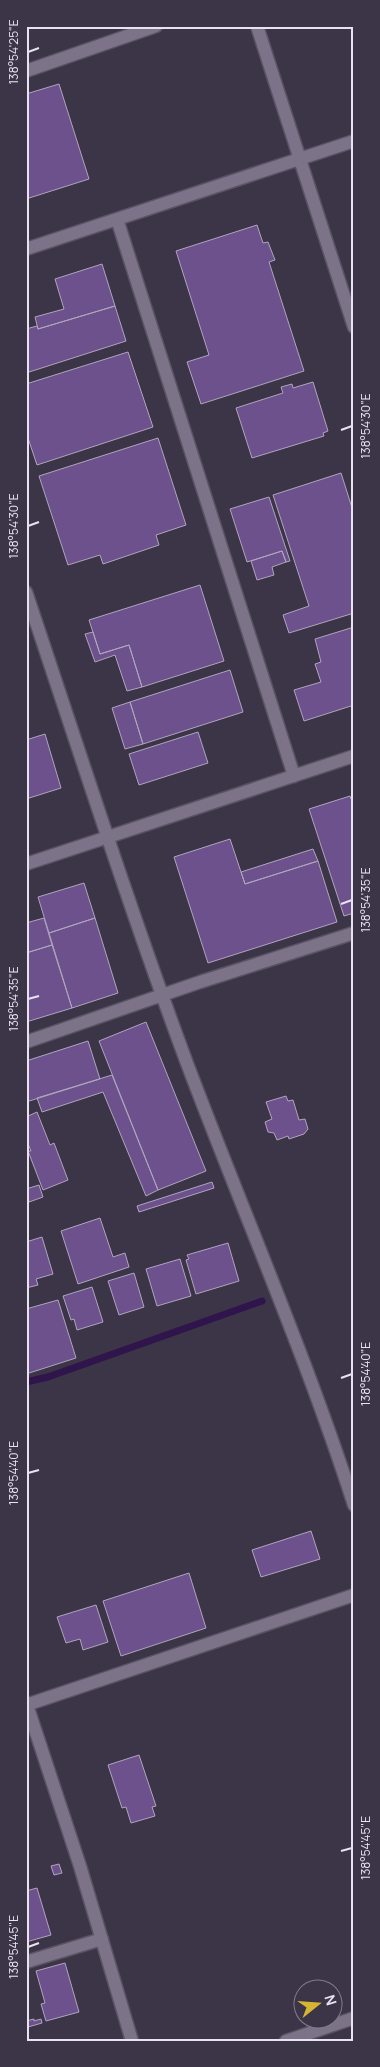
<svg xmlns="http://www.w3.org/2000/svg" width="380" height="2067" font-family="Manrope,sans-serif">
<style>
.lines{fill:none;stroke-linecap:round;stroke-linejoin:round}
.stream{stroke:#30144c;stroke-width:7}
.building{fill:#6c518d;stroke:#afa5bd}
.minor-casing{stroke:#5a5364;stroke-width:15}
.minor{stroke:#7c7389;stroke-width:12}
.ticks{fill:none;stroke:#e8e3f0;stroke-width:2}
.neatline{fill:none;stroke:#e8e3f0;stroke-width:2}
.ticks-label{font-size:12px;text-anchor:middle;fill:#e8e3f0}
</style>
<rect width="100%" height="100%" fill="#3c3447"/>
<g class="lines">
<!-- stream -->
<path class="stream" d="M26,1382L48,1377L262,1301"/>
</g>
<!-- building -->
<path class="building" d="M59,84L89,179L26,199V94Z
M257,225L263,243L268,242L275,260L269,262L304,371L201,404L187,362L209,355L176,251Z
M102,264L115,306L38,329L35,317L64,309L55,279Z
M115,306L126,341L26,373V329L37,326L38,329Z
M128,352L153,427L37,465L26,432V384Z
M313,382L328,431L323,433L324,436L252,458L236,408L283,393L281,387L292,384L293,388Z
M158,438L186,525L156,535L159,545L103,564L100,555L68,565L39,476Z
M341,473L354,514V613L289,633L283,615L309,606L273,495Z
M269,497L290,561L286,562L282,551L247,562L230,509Z
M282,551L286,562L272,567L274,575L257,580L251,561Z
M200,585L224,661L142,687L129,645L100,654L89,620Z
M354,627V705L304,721L294,690L321,682L315,664L321,662L315,639Z
M93,632L100,654L129,645L142,687L127,691L115,655L95,662L85,634Z
M230,670L243,712L143,744L130,702Z
M130,702L143,744L125,749L112,708Z
M198,732L208,763L139,785L129,754Z
M45,734L61,788L26,799V740Z
M350,796L351,799L354,798V913L344,916L309,809Z
M230,839L245,884L318,861L337,922L208,963L174,857Z
M313,849L318,861L245,884L241,872Z
M84,883L95,918L49,933L38,897Z
M44,918L52,945L26,953V923Z
M95,918L118,993L72,1008L49,933Z
M52,945L72,1008L26,1022V953Z
M146,1022L206,1171L158,1190L99,1041Z
M88,1041L100,1079L26,1102V1061Z
M112,1075L158,1190L146,1196L103,1092L42,1112L37,1098Z
M286,1096L288,1101L293,1100L299,1120L305,1119L308,1129L304,1134L289,1139L288,1136L277,1140L274,1133L268,1132L265,1122L272,1119L266,1102Z
M37,1112L50,1145L54,1143L68,1180L43,1190L28,1151H31L26,1139V1117Z
M212,1182L214,1188L139,1212L137,1206Z
M39,1185L43,1197L29,1202L26,1189Z
M100,1218L113,1257L125,1253L129,1267L78,1284L61,1231Z
M42,1237L53,1274L36,1279L38,1285L26,1288V1242Z
M228,1243L239,1281L196,1294L186,1260L189,1259L187,1255Z
M180,1259L191,1296L157,1306L146,1269Z
M134,1273L144,1307L119,1315L108,1281Z
M92,1287L103,1322L77,1330L74,1319L71,1320L63,1296Z
M58,1300L76,1358L26,1374V1309Z
M311,1531L320,1559L261,1577L252,1550Z
M189,1573L206,1628L121,1656L103,1601Z
M96,1605L108,1642L83,1650L80,1639L66,1643L57,1617Z
M139,1755L156,1806L152,1807L155,1816L131,1823L126,1807L122,1808L108,1765Z
M59,1864L62,1873L54,1875L51,1866Z
M37,1888L51,1935L26,1942V1891Z
M65,1963L79,2012L46,2021L41,2004L45,2003L36,1971Z
M34,2019V2021L41,2019L42,2023L28,2027L26,2021Z"/>
<g class="lines">
<!-- minor casing -->
<g class="minor-casing">
<path id="minor" d="M257,26L354,327
M26,71L156,26
M117,219L294,776
M26,249L354,141
M26,592C78,747 128,904 185,1058C241,1207 305,1353 354,1505
M26,864L354,756
M26,1042L200,982L354,933
M26,1705L354,1595
M27,1705L80,1866L132,2041
M26,1962L102,1939
M286,2041L354,2018"/>
</g>
<!-- minor -->
<use href="#minor" class="minor"/>
</g>
<!-- ticks -->
<path class="ticks" d="M28,52L39,48M341,430L352,426M28,526L39,522M341,904L352,900M28,999L39,996M341,1378L352,1374M28,1473L39,1470M341,1851L352,1848M28,1947L39,1943"/>
<!-- border -->
<rect width="380" height="2067" fill="none" stroke="#3c3447" stroke-width="55"/>
<!-- north arrow -->
<g transform="translate(318 2004) rotate(73)"><circle r="24" fill="#3c3447" stroke="#817a8b"/>
<path d="M0-4L9 19L0 12L-9 19Z" fill="#d6b534"/>
<text y="-8" font-size="14" font-weight="bold" text-anchor="middle" fill="#e8e3f0">N</text>
</g>
<rect x="28" y="28" width="324" height="2012" class="neatline"/>
<g class="ticks-label">
<text transform="translate(14 52) rotate(-90)" y="4">138°54'25"E</text>
<text transform="translate(366 426) rotate(-90)" y="4">138°54'30"E</text>
<text transform="translate(14 526) rotate(-90)" y="4">138°54'30"E</text>
<text transform="translate(366 900) rotate(-90)" y="4">138°54'35"E</text>
<text transform="translate(14 999) rotate(-90)" y="4">138°54'35"E</text>
<text transform="translate(366 1374) rotate(-90)" y="4">138°54'40"E</text>
<text transform="translate(14 1473) rotate(-90)" y="4">138°54'40"E</text>
<text transform="translate(366 1848) rotate(-90)" y="4">138°54'45"E</text>
<text transform="translate(14 1947) rotate(-90)" y="4">138°54'45"E</text>
</g>
</svg>
